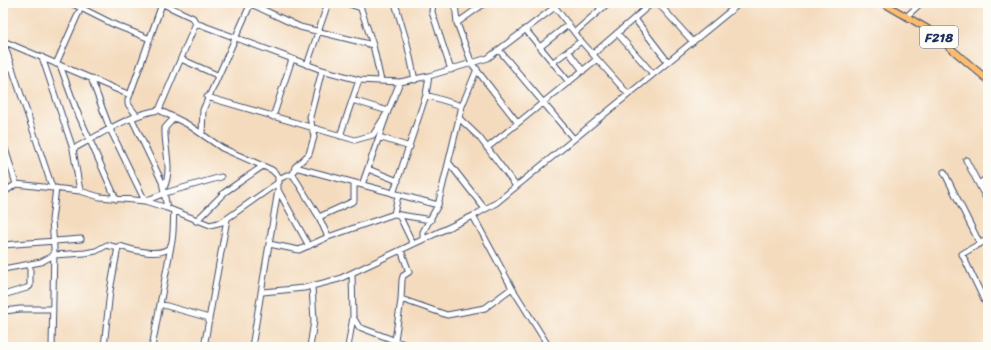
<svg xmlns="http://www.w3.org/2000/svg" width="991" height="350" font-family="Sriracha,sans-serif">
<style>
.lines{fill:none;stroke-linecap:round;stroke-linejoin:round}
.minor-casing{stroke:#3c496c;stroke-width:7}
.major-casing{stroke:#3c496c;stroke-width:8}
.minor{stroke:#fff;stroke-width:5}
.major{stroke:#fcbd6f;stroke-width:6}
.labels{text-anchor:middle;stroke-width:3;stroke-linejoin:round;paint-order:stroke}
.shield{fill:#fdfcf7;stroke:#5f6c8c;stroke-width:1}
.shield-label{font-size:13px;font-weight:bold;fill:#1b2f5e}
</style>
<rect width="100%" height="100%" fill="#fdfcf7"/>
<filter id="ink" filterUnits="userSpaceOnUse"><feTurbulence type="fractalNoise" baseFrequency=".025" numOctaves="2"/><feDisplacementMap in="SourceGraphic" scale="8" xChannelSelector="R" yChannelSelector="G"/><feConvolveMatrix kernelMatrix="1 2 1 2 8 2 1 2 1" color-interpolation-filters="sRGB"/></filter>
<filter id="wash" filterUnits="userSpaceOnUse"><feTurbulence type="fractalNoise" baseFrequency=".012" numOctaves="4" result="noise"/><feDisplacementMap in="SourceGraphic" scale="16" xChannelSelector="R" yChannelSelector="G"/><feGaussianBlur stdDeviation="0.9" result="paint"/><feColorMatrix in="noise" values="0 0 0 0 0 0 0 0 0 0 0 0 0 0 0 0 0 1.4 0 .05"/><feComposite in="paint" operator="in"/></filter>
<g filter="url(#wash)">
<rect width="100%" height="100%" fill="#f4dbbe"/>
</g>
<g filter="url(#ink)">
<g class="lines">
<!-- minor casing -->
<g class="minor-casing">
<path id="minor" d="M71,3L115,25L150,39
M161,3L193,18L196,23L322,70L359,80L400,82L429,76L488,58L555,7
M249,3L300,27L373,45
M346,3L361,8
M359,3L373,45L381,81
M395,3L407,43L415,80
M433,3L432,12L451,70
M455,3L457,23L472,64L518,123
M552,3L581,41L628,94
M596,3L601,9
M658,3L693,42
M907,16L921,3
M635,19L668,62
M457,23L485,3
M525,29L569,82
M575,32L608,3
M617,33L653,74
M3,41L52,187
M3,41L130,95
M540,47L569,24
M499,50L573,138
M568,51L583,71
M593,54L652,3
M42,57L73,149L80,191
M181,59L217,75
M552,63L581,41
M56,64L83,3
M60,65L76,109L116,199
M307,65L328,3
M3,70L11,67
M322,70L310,117L314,137L309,154L295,167L293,175L319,217L328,237
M91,78L110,129L145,201
M426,95L462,106
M207,97L355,140L373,135L388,111
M352,100L388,111
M159,110L196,23
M137,116L128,104V100L162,4
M273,117L292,59
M459,118L479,137L516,186
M132,119L162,182L167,208
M202,134L203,110L251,3
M340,136L359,80
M379,137L410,147
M3,142L16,184
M487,148L597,59
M73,149C100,135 128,115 159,110L187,124L222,148L272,170L278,176V190L252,347
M966,160L988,202
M449,163L485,209
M295,167L438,205
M368,169L398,181
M944,172L980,244
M279,179L287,175H293
M979,184L988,177
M362,185L388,111L400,82
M164,188C173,168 164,149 165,128L174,118
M278,190L309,246
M3,193L16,184L80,191L100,197L145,201L167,208L210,225L222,222L279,182
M393,194L426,95L429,76
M145,201L165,193L221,177
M394,214L398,196
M399,215L413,244
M473,216L512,288L549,347
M319,217L354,201V184
M196,221L225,192L263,166
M423,239V232L438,205L462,106L477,69
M988,239L962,254L988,308
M269,244L299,250L328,237L394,214L431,220
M3,245L81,239
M3,269L41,262L54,255L85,253L96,251L107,245L118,248
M263,292L304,288L339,279L473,216L496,203L740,3
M3,295L27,288L30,286V265
M401,299L447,315L485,308L512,288
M160,304L209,318
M5,311L20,309H53
M353,317L359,327L412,347
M395,340L401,300L402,280L403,276L409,272L401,250
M52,347L54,248L52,220L56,188
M104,347L110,291L118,247L120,246C131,250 165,259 171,245C174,238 173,219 174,211
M152,347L171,246
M204,347L227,219
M310,347L314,321L312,286
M348,347L353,317L352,273"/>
</g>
<!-- major casing -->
<g class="major-casing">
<path id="major" d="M883,3L928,29L988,80"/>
</g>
<!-- minor -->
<use href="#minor" class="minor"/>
<!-- major -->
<use href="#major" class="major"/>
</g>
</g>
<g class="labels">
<!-- shield labels -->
<rect class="shield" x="920" y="26" width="38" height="22" rx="3"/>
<g class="shield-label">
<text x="939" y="42">F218</text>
</g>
</g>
<!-- margin -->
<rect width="991" height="350" fill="none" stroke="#fdfcf7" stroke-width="16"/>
</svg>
